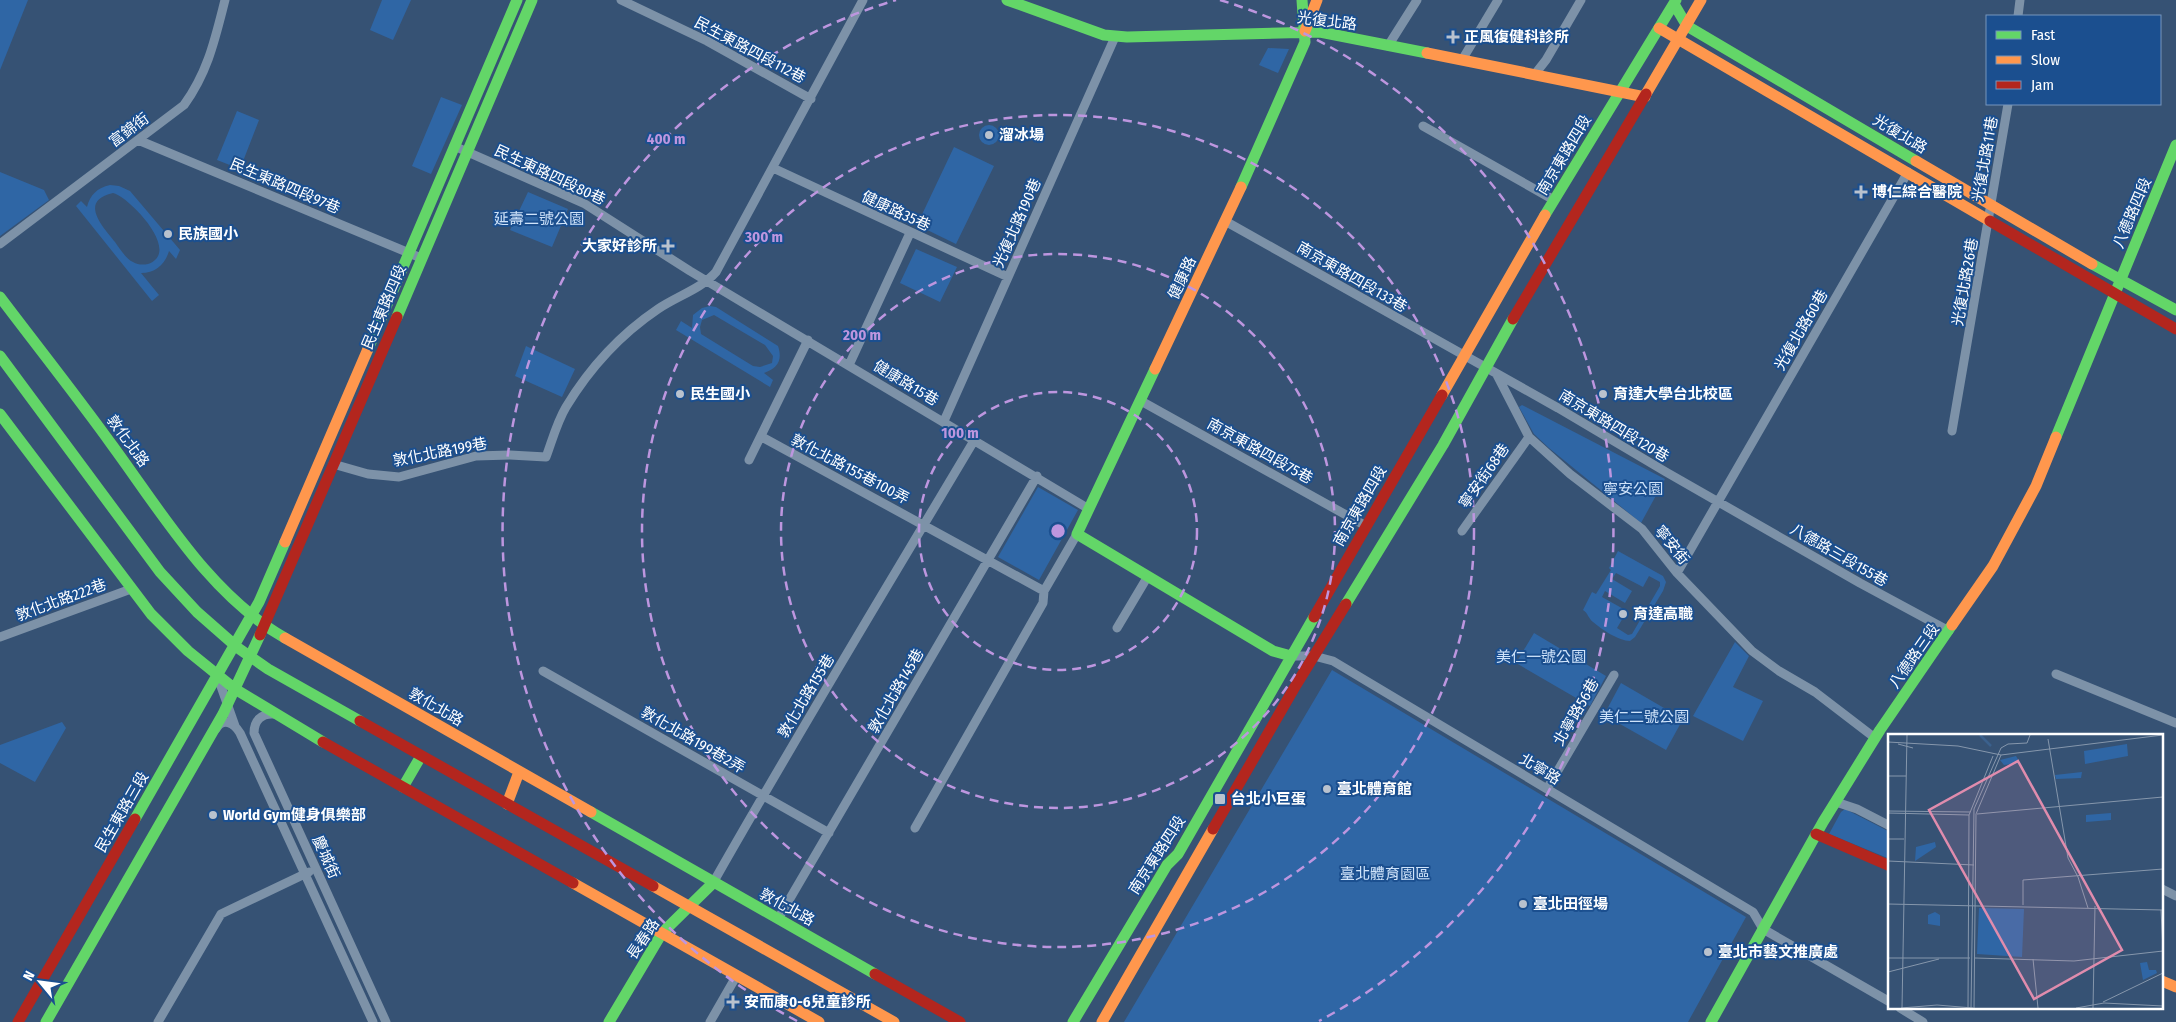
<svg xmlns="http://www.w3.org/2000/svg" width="2176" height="1022" font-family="'Fira Sans Condensed','Noto Sans TC',sans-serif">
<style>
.green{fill:#2f66a5;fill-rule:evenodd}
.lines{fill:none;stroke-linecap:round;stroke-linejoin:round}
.street{stroke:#7d92a8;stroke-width:9}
.fast{stroke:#63d668;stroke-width:11}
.slow{stroke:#ff974d;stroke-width:11}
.jam{stroke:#b3261e;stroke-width:11}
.ring{fill:none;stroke:#bd96df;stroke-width:2.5;stroke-dasharray:9 6}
.poi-dot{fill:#b9c2ce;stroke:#1b4f8f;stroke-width:2}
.labels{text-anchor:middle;stroke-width:4;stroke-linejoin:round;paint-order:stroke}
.street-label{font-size:15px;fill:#fff;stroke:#1b4f8f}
.poi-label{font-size:15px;font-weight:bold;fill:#fff;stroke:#1b4f8f;text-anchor:start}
.park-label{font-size:15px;fill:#cfe3fa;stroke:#1b4f8f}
.inset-river{fill:none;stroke:#3b618d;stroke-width:2.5}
.inset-road{fill:none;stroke:#8697ac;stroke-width:1}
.view{fill:#e08cad;fill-opacity:0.15;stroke:#e08cad;stroke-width:2.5}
.inset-edge{fill:none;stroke:#fff;stroke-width:2.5}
.centre{fill:#bd96df;stroke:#1b4f8f;stroke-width:2.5}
.ring-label{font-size:15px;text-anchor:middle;font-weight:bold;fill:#bd96df;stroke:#1b4f8f;stroke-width:4;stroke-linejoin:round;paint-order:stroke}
</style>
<rect width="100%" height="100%" fill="#365274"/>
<!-- green -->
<path class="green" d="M0,0H28L0,70Z
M382,0H411L393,40L370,30Z
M1268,48L1289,49L1278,73L1259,65Z
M441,97L462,105L431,174L412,166Z
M237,111L259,120L240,169L217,160Z
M979 135a10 10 0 1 1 20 0a10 10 0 1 1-20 0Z
M954,147L994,166L956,244L917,225Z
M0,172L44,190L49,200L0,236Z
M110,185L119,186L130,191L180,250L176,259L169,251C165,265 155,273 141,273L159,295L152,301L76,206L81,201L87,207C90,195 97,188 110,185ZM113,193C128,196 183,252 148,264C143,265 138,265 133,262C126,259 120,249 115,242C103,227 78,201 113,193Z
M528,192L568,209L552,247L510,230Z
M916,249L957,267L940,302L900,283Z
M710,306L716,307L778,346C783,361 777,368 764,373L773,380L770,387L676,330L681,321L692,328L693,315L702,308ZM714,315L765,345L773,356L772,363L760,367L753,366L701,334L700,327L702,320Z
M526,346L575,369L562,397L515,376Z
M1522,405L1665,479L1641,523L1549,448L1534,434L1519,407Z
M1038,487L1078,510L1039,580L998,557Z
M1618,551L1663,576L1666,582L1663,591L1635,637L1630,641C1619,641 1601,629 1593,622C1588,618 1588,613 1583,610L1592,592L1596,594L1611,570L1609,568ZM1616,573L1643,587L1649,576L1660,582V586L1632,634L1628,635L1617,628L1627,611L1602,597L1605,591L1625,603L1632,591L1612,579Z
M1534,633L1606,676L1590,706L1516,663Z
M1735,642L1749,656L1733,687L1763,701L1743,741L1693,716Z
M1332,670L1746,917L1688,1022H1124Z
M1621,683L1683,719L1666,750L1604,715Z
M62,722L66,728L35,782L0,763V745Z
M1845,809L1890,832V859L1829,834L1841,812Z"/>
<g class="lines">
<!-- street -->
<path class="street" d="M621,0L707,41L811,99
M2018,16L2020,0
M1388,46L1417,0
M1462,60L1498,0
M1535,74L1546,60L1581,0
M1423,126L1554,200
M138,140L421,258
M454,146L585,204L690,271L1089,509
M773,168L1008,277
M1225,221L1558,408L1666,472L1860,583L1949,631
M0,244L184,105C208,72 215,39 225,0
M849,365L910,233
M1497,375L1529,437L1570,474L1642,529L1677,573L1752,651L1779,671L1815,692L1875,738
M1141,401L1366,526
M944,421L1115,37
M1952,431L2008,104
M762,437L1044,591
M749,460L808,340
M333,464L368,474L399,477L476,456L510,455L546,457C552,441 557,422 566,407C589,369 621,334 658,309C677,296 701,289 716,272L863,0
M1462,531L1529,437
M1677,573L1908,172
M1117,628L1148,576
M0,637L131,589
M1291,656H1314L1333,661L1753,912L1763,929L1890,1002
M543,671L829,833
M2056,674L2176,723
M217,675L235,726
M274,714C261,713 254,721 254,733L386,1022
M216,729C223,717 234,723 240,733L373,1022
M1547,789L1614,675
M1836,802L1857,809L1890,826
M915,828L1043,603L1044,591L1077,534
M713,883C798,733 887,587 975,439
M2162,889L2176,896
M778,919L1037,476
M1900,1008L1923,1022
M158,1022L221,914L309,872
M710,1022L737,975"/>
<!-- fast -->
<path class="fast" d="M1007,0L1104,35L1127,37L1320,32L1427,53
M1674,4L1687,26L1916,161
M1241,187L1305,42L1302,0
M1545,215L1676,0
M2092,264L2176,310
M0,297C37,346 76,395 112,445C162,513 210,595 285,638
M397,317L532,0
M368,349L517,0
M0,356L160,572L197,612L238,648L268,669L360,721
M1155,369L1077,534L1273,651L1291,656
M0,414L151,614L188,651L235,689L323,742
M2056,437L2176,145
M1346,604L1443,445L1513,319
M403,787L421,756
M591,812L875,974
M135,819L259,602L285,542
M46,1022L223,714L260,635
M609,1022L662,933L713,883
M1073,1022L1167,865L1178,854L1314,617
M1711,1022L1823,822L1880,730L1952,625"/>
<!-- slow -->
<path class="slow" d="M1659,28L1990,221
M1305,31L1317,0
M1427,53L1645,97
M1646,94L1701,0
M1916,161L2092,264
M1155,369L1241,187
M1442,395L1545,215
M285,542L368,349
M1952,625L1993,566L2036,486L2056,437
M285,638L591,812
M507,804L519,772
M573,883L819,1022
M653,886L894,1022
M2162,981L2176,987
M1102,1022L1213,829"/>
<!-- jam -->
<path class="jam" d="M1990,221L2176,329
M1513,319L1646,94
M1314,617L1442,395
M260,635L397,317
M360,721L653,886
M323,742L573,883
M1213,829L1296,685L1346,604
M1816,834L1890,866
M875,974L960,1022
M18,1022L135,819"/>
</g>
<!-- distance rings -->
<g class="ring">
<circle cx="1058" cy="531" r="139"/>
<circle cx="1058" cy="531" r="277"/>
<circle cx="1058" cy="531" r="416"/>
<path d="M797 1021A555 555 0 0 1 896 0M1220 0A555 555 0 0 1 1319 1021"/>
</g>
<!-- markers -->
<g class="poi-dot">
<path d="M1450.5 29.5h5v5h5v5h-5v5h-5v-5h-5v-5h5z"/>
<circle cx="989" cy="135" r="5"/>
<path d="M1858.5 184.5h5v5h5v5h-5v5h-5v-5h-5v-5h5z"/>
<circle cx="168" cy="234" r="5"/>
<path d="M665.5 238.5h5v5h5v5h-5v5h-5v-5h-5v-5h5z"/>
<circle cx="680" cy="394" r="5"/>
<circle cx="1603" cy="394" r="5"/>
<circle cx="1623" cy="614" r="5"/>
<circle cx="1327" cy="789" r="5"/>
<rect x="1214" y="793" width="12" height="12" rx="2.5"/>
<circle cx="213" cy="815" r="5"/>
<circle cx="1523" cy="904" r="5"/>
<circle cx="1708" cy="952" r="5"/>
<path d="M730.5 994.5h5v5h5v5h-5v5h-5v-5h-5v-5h5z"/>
</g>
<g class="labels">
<!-- street labels -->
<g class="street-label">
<text transform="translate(1327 21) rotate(7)" y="5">光復北路</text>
<text transform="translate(750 50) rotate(28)" y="5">民生東路四段112巷</text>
<text transform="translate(129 130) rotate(-37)" y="5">富錦街</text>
<text transform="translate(1900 134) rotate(31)" y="5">光復北路</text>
<text transform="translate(1564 155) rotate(-59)" y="5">南京東路四段</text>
<text transform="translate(1985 159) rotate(-80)" y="5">光復北路11巷</text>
<text transform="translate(550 175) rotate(25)" y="5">民生東路四段80巷</text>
<text transform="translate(285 186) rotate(23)" y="5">民生東路四段97巷</text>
<text transform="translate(896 211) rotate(25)" y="5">健康路35巷</text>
<text transform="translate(2132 213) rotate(-67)" y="5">八德路四段</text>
<text transform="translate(1017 223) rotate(-66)" y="5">光復北路190巷</text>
<text transform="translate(1352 277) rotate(30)" y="5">南京東路四段133巷</text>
<text transform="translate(1182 278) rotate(-65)" y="5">健康路</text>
<text transform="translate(1965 282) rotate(-80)" y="5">光復北路26巷</text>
<text transform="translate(384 307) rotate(-67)" y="5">民生東路四段</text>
<text transform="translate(1801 330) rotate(-60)" y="5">光復北路60巷</text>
<text transform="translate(906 383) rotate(31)" y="5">健康路15巷</text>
<text transform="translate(1614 426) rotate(31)" y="5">南京東路四段120巷</text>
<text transform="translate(128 441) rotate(54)" y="5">敦化北路</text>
<text transform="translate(1260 451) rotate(29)" y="5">南京東路四段75巷</text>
<text transform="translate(440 452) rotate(-11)" y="5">敦化北路199巷</text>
<text transform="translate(850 469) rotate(28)" y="5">敦化北路155巷100弄</text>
<text transform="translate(1484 476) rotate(-55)" y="5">寧安街68巷</text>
<text transform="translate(1360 506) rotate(-60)" y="5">南京東路四段</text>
<text transform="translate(1672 545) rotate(51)" y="5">寧安街</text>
<text transform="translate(1839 555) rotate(30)" y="5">八德路三段155巷</text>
<text transform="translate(61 600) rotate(-20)" y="5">敦化北路222巷</text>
<text transform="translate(1914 656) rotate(-55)" y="5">八德路三段</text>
<text transform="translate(896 691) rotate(-60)" y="5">敦化北路145巷</text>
<text transform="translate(806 696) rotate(-59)" y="5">敦化北路155巷</text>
<text transform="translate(436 707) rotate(30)" y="5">敦化北路</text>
<text transform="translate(1576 712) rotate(-60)" y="5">北寧路56巷</text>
<text transform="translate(693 740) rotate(30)" y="5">敦化北路199巷2弄</text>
<text transform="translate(1540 769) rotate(31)" y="5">北寧路</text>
<text transform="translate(122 812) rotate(-60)" y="5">民生東路三段</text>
<text transform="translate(1157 855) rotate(-57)" y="5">南京東路四段</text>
<text transform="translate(326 857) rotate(66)" y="5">慶城街</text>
<text transform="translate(787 907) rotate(29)" y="5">敦化北路</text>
<text transform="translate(643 939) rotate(-56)" y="5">長春路</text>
</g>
<!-- poi labels -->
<g class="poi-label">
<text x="1464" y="42">正風復健科診所</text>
<text x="999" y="140">溜冰場</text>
<text x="1872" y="197">博仁綜合醫院</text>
<text x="178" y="239">民族國小</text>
<text x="657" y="251" text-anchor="end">大家好診所</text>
<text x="690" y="399">民生國小</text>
<text x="1613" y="399">育達大學台北校區</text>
<text x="1633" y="619">育達高職</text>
<text x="1337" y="794">臺北體育館</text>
<text x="1231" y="804">台北小巨蛋</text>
<text x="223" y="820">World Gym健身俱樂部</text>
<text x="1533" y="909">臺北田徑場</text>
<text x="1718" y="957">臺北市藝文推廣處</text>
<text x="744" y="1007">安而康0-6兒童診所</text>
</g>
<!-- park labels -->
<g class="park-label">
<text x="539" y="224">延壽二號公園</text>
<text x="1633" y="494">寧安公園</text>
<text x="1541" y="662">美仁一號公園</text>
<text x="1644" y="722">美仁二號公園</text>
<text x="1385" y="879">臺北體育園區</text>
</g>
</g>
<!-- overview -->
<g transform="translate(1888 734)">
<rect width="275" height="275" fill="#365274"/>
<path d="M239,10L240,22L197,30L196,17ZM128,22L132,29L116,31L112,26ZM194,38L193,44L168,45L167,41ZM223,79V86L198,88V81ZM47,108L48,113L27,127L28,113ZM91,174L136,175L134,223L89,220ZM47,178L52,181V192L40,190V181ZM259,228L261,236H268L269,239L255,246L252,229Z" fill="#2f66a5"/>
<path class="inset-river" d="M92,1L103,12"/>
<path class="inset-road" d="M160,5L180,124L190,143L200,174M0,8L70,12L113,21L275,1M10,10L25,14M0,42H18M0,77L82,78M0,79L81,81M89,80L275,63M0,105H16M0,127L86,131M0,170L275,176M135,171V146L275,135M273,176L275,216M0,224H82M87,224L186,227L275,217M145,225L150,274M0,238L51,225M215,268L275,239M13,274L49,271L85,274M14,274L19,1M80,274L81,81L105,22M83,274L86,75L113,14L120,10L139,9L142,1M86,274L88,80L113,21M188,274L216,269L275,272M205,274L207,172"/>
<path class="view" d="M130,27L234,216L146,265L41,76Z"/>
<rect width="275" height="275" class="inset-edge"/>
</g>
<circle cx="1058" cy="531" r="8" class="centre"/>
<g class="ring-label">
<text x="666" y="144">400 m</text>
<text x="764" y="242">300 m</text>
<text x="862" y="340">200 m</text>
<text x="960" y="438">100 m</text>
</g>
<!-- legend -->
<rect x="1986" y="15" width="175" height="90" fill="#1b4f8f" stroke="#7695bc"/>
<rect x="1996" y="31" width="25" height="8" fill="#63d668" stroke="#7695bc"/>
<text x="2031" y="40" font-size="15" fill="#ffffff">Fast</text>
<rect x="1996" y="56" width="25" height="8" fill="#ff974d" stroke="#7695bc"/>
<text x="2031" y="65" font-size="15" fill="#ffffff">Slow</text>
<rect x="1996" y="81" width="25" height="8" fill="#b3261e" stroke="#7695bc"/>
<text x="2031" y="90" font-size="15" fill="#ffffff">Jam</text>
<!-- north arrow -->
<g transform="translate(40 982) rotate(299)" stroke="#1b4f8f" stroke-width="4" paint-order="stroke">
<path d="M0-4L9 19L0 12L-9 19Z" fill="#ffffff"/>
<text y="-8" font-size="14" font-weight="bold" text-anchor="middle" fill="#ffffff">N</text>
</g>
</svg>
